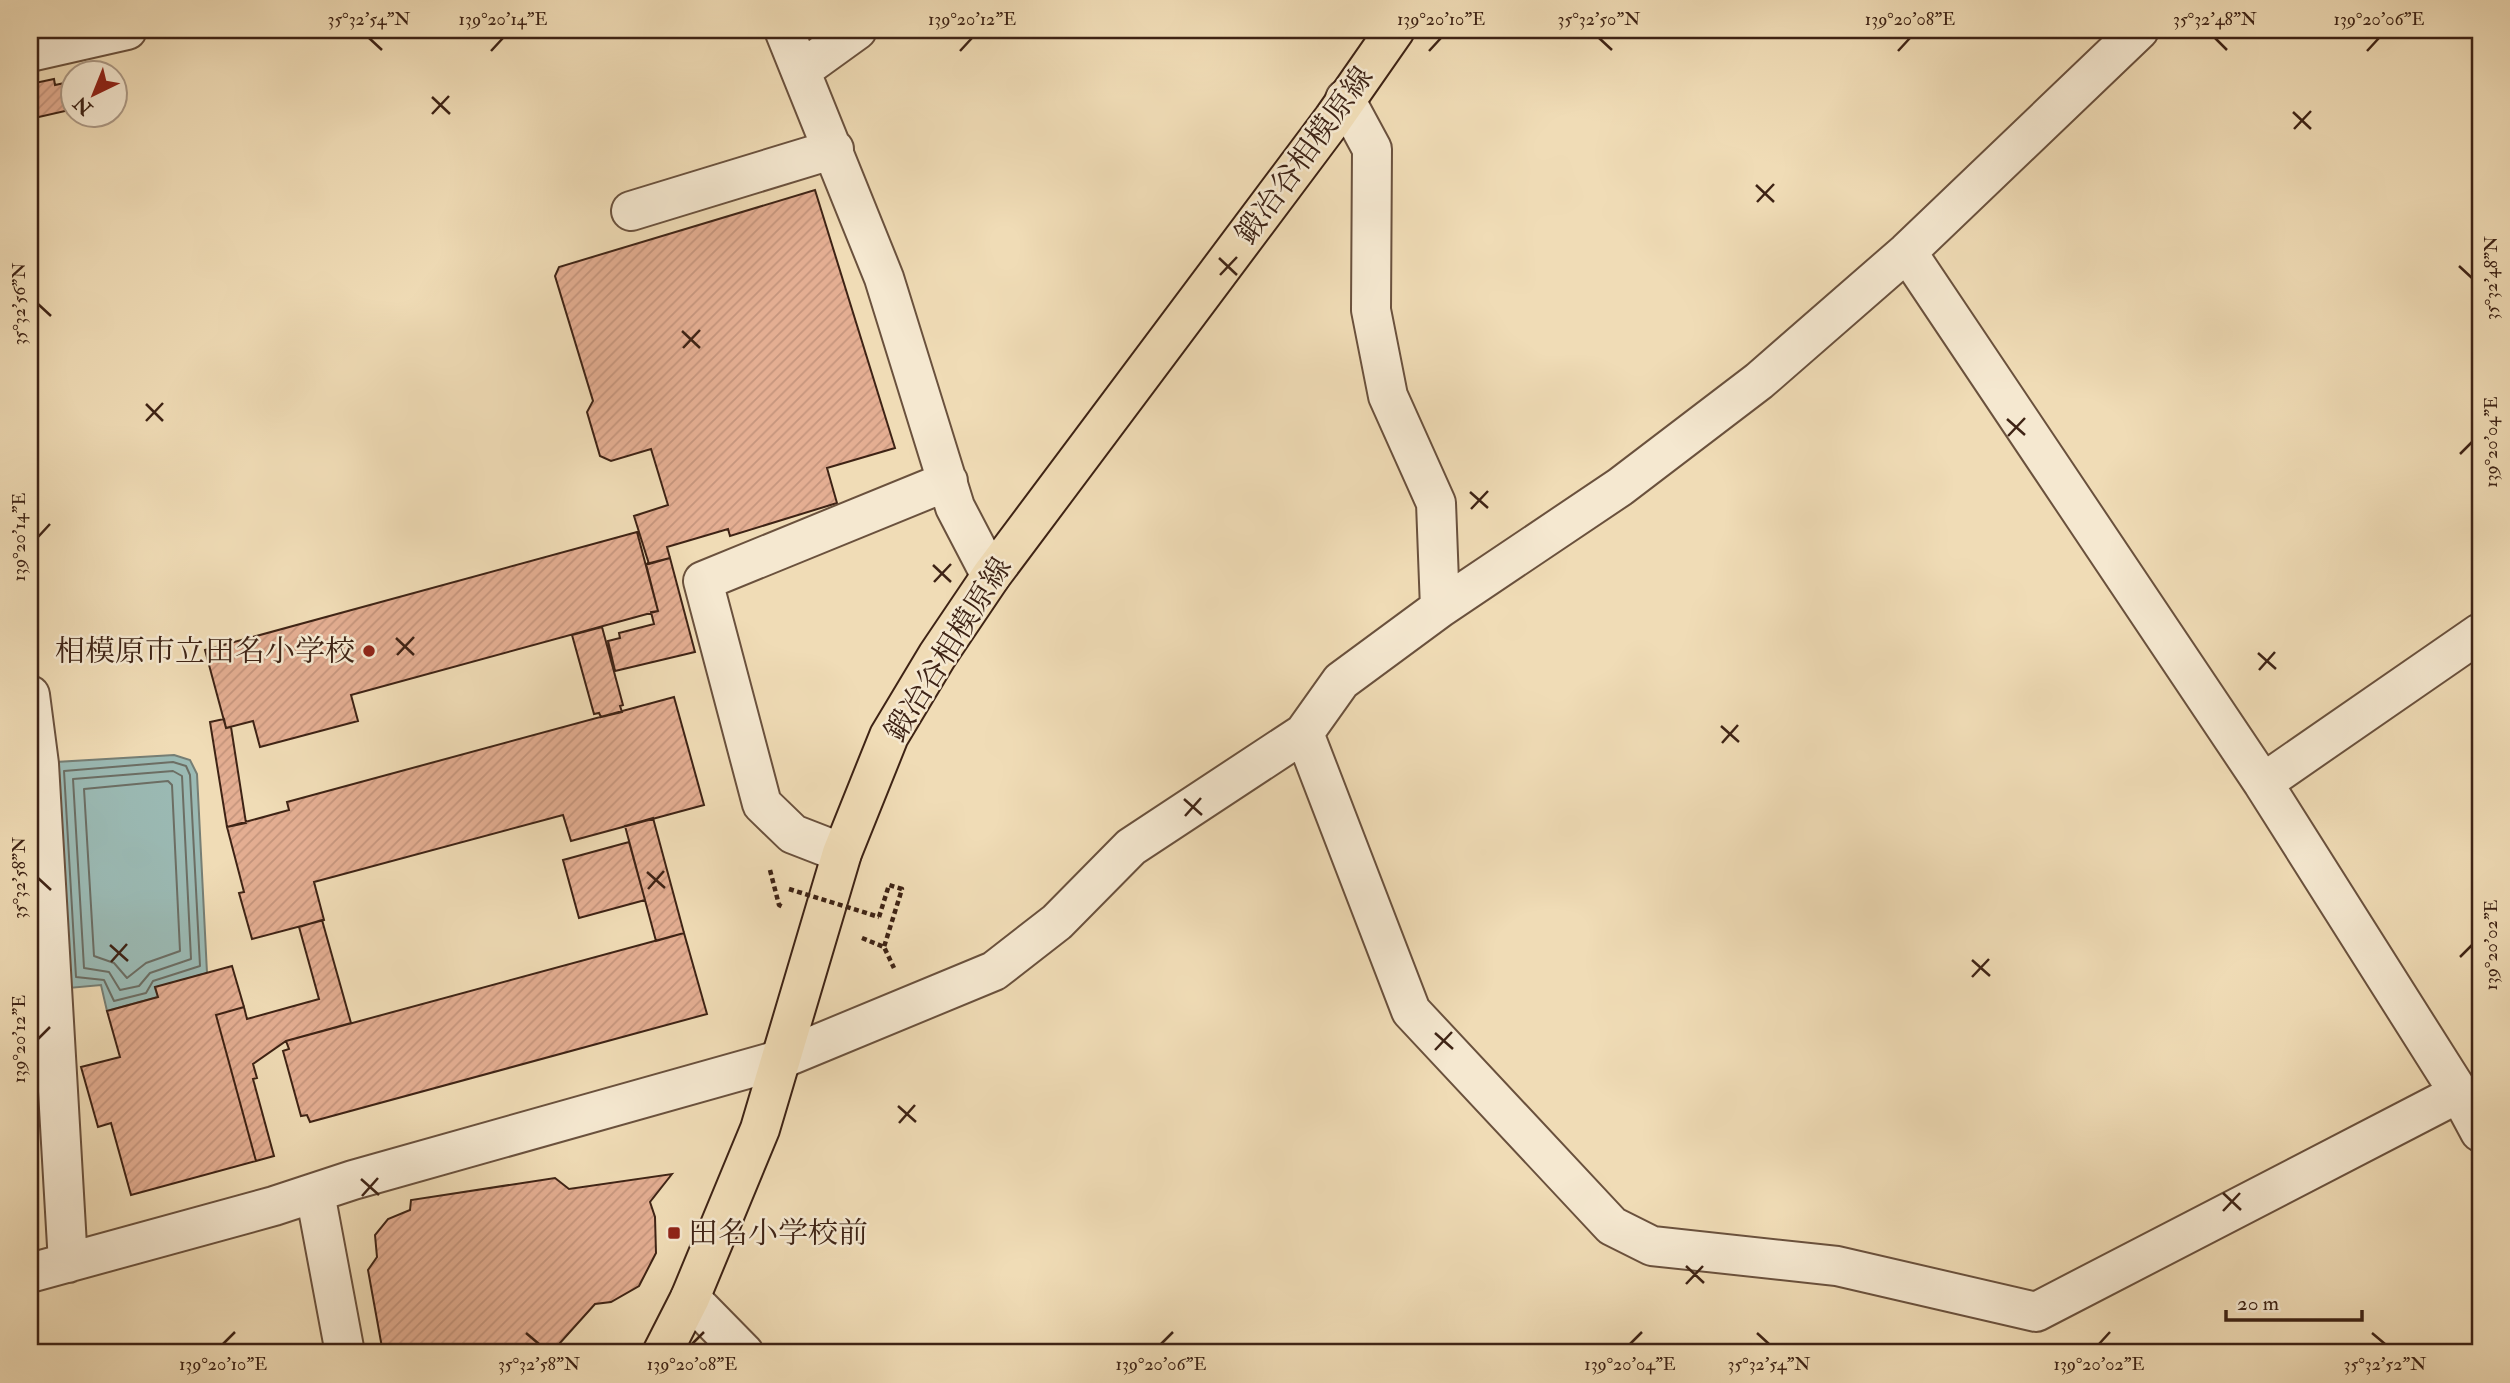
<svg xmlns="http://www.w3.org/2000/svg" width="2510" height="1383" font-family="'IM FELL Double Pica','Noto Serif JP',serif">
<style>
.water{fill:#9bbab4;stroke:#767e74;stroke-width:2}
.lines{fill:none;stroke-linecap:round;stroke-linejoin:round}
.shore{stroke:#6c6e64;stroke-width:2}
.building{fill:url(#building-hatch);stroke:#3e2315;stroke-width:2}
.minor-casing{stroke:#6a513d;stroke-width:42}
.major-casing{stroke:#3e2315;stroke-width:42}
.path{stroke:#3e2315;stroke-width:4.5;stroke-dasharray:5 3.5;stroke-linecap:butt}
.minor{stroke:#f5e8d0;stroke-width:38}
.major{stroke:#f0dcb6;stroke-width:38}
.path-bridge{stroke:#3e2315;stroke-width:4.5;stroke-dasharray:5 3.5;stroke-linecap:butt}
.ticks{fill:none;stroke:#3e2315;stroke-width:2.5}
.poi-dot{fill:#8f2418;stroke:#f5e8d0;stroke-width:2.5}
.labels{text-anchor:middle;stroke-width:5;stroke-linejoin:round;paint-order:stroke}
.street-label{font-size:30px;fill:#3e2315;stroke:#f5e8d0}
.poi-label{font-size:30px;fill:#3e2315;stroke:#f5e8d0;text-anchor:end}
.neatline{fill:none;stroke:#3e2315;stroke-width:2.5}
.ticks-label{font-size:18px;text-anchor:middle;fill:#3e2315}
</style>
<defs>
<pattern id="building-hatch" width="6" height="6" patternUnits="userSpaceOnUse" patternTransform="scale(1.75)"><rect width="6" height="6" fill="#e4ae92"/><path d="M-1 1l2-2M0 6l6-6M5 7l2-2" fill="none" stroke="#c5957d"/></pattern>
</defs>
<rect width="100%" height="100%" fill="#f0dcb6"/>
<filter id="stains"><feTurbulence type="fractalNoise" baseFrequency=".00286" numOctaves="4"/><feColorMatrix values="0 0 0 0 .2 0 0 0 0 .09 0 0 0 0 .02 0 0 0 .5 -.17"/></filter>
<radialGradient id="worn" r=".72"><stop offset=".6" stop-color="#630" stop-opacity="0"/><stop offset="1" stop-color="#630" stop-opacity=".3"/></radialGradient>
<!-- water -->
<path class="water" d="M174,755L190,760L197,774L207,973L155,988L158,997L107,1011L101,985L69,988L56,762Z"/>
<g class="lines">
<!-- shore -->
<path class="shore" d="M173,762L186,766L190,775L200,966L153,981L146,993L114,1001L104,980L76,977L64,771Z
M173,771L182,776L191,959L150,973L139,986L120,990L109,972L84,968L73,779Z
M168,781L172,785L180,951L146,963L127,978L114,963L94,956L84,789Z"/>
</g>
<!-- building -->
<path class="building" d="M54,79L55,85L74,81V109L30,119V84Z
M815,190L895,448L827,468L837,503L730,536L728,529L667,547L670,558L649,564L634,516L668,505L651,449L611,461L600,456L587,412L593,401L555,276L559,267Z
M637,532L658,611L351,695L358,721L260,747L253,721L226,728L205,650Z
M670,558L695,652L615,671L608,641L620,638L619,633L654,624L651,612L658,611L646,564Z
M602,627L623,705L620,706L622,712L601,717L599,713L594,714L572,635Z
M674,697L704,805L571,841L563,815L314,882L324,920L252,939L239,893L244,892L227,827L289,810L287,802Z
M224,719L226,728L231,727L246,823L227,827L210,722Z
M653,818L684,933L656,941L625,826Z
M629,842L645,900L579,918L563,860Z
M322,920L351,1023L286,1041L253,1064L257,1078L253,1079L274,1156L256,1161L216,1015L244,1007L247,1019L319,999L299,927Z
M684,933L707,1014L310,1122L307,1115L301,1116L283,1051L289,1049L286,1041Z
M232,966L244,1007L216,1015L256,1161L131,1195L111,1123L98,1127L81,1067L120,1057L107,1011L158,997L155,987Z
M672,1174L650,1202L655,1217L656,1253L639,1286L611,1302L595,1304L551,1353H383L368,1270L377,1257L375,1235L388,1219L410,1210L411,1200L555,1178L569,1189Z"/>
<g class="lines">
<!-- minor casing -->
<g class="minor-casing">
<path id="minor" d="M784,30L884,278L955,507L991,576
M30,52L127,30
M803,69L857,30
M1345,99L1372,149L1371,310L1388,396L1436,503L1440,608
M631,211L834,149
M1907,252L2263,783L2459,1093L2480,1132
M30,695L39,764L68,1263
M1304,733L1411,1011L1612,1226L1652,1246L1837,1266L2036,1312L2459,1093
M2263,783L2480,633
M842,853L793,834L762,804L703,581L948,481
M315,1193L345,1353
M30,1273L274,1206L353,1180L779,1060L994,971L1057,922L1131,847L1304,733L1341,681L1440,608L1620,487L1759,381L1907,252L2139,30
M690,1298L744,1353"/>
</g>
<!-- major casing -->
<g class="major-casing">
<path id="major" d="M662,1353L690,1298L760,1129L842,853L889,736L937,656L991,576L1333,119L1395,30"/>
</g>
<!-- path -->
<path class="path" d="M770,870L779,905L783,907
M879,917L889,885L902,889L884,947
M862,938L884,947L894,968"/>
<!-- minor -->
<use href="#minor" class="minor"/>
<!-- major -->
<use href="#major" class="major"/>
<!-- path-bridge -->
<path class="path-bridge" d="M789,889L879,917"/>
</g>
<!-- ticks -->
<path class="ticks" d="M369,38L382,50M1599,38L1612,50M2215,38L2227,50M491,51L503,38M960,51L972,38M1429,51L1441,38M1898,51L1910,38M2367,51L2379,38M432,97L450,114M2293,112L2311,129M432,114L449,96M2294,129L2311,111M1756,185L1774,202M1757,202L1774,184M1219,258L1237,275M2459,266L2472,278M1220,275L1237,257M38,304L51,316M682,331L700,348M683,348L700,330M146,404L163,421M2007,419L2025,435M146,421L163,403M2008,436L2025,418M2460,454L2472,442M1470,492L1488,508M1471,509L1488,491M38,537L50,524M933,565L951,582M934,582L951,564M396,638L414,655M2258,653L2276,669M397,655L414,637M2259,670L2275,652M1721,726L1739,742M1722,743L1738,725M1184,799L1202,815M1185,816L1201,798M647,872L665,888M38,878L51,890M648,889L664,871M110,945L128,961M2460,957L2472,945M1972,960L1990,976M111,962L127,944M1972,977L1989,959M1435,1033L1453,1049M38,1039L50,1027M1435,1050L1452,1032M898,1106L916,1122M899,1123L915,1105M361,1179L379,1195M2223,1193L2241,1210M362,1196L378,1178M2223,1211L2240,1193M1686,1266L1704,1283M1686,1284L1703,1266M526,1333L539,1344M1757,1333L1769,1344M2372,1333L2385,1344M223,1344L235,1332M692,1344L704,1332M1161,1344L1173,1332M1630,1344L1642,1332M2099,1344L2110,1332"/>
<!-- markers -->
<g class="poi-dot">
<circle cx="369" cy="651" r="7"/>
<rect x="667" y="1226" width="14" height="14" rx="3.5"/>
</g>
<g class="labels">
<!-- street labels -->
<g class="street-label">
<text transform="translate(1304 155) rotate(-54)" y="10">鍛冶谷相模原線</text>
<text transform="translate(948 649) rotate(-58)" y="10">鍛冶谷相模原線</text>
</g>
<!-- poi labels -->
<g class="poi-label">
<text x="355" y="661">相模原市立田名小学校</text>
<text x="688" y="1243" text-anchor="start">田名小学校前</text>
</g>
</g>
<!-- margin -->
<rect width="2510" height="1383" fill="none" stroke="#f0dcb6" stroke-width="77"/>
<!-- north arrow -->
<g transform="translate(94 94) rotate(223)"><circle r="33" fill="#f5e8d0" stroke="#ac9985" stroke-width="2"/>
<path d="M0-5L12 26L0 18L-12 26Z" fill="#8f2418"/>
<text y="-10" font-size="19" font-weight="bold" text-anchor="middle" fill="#3e2315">N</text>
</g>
<!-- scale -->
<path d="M2226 1310v10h136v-10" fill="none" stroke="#3e2315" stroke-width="3.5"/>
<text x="2237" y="1310" font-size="21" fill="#3e2315" stroke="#f5e8d0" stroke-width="5" paint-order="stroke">20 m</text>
<rect x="38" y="38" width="2434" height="1306" class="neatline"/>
<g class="ticks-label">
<text x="369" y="25">35°32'54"N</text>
<text x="503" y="25">139°20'14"E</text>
<text x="972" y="25">139°20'12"E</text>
<text x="1441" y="25">139°20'10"E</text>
<text x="1599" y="25">35°32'50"N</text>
<text x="1910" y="25">139°20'08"E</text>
<text x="2215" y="25">35°32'48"N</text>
<text x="2379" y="25">139°20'06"E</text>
<text transform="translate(2491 278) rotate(-90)" y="6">35°32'48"N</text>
<text transform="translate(19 304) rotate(-90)" y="6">35°32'56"N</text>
<text transform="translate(2491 442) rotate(-90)" y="6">139°20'04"E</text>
<text transform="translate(19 537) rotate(-90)" y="6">139°20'14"E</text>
<text transform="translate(19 878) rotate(-90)" y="6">35°32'58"N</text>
<text transform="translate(2491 945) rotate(-90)" y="6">139°20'02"E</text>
<text transform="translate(19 1039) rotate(-90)" y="6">139°20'12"E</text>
<text x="223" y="1370">139°20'10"E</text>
<text x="539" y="1370">35°32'58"N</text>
<text x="692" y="1370">139°20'08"E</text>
<text x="1161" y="1370">139°20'06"E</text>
<text x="1630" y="1370">139°20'04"E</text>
<text x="1769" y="1370">35°32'54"N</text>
<text x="2099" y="1370">139°20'02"E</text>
<text x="2385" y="1370">35°32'52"N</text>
</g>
<rect width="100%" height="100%" filter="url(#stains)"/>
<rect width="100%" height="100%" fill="url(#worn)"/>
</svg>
